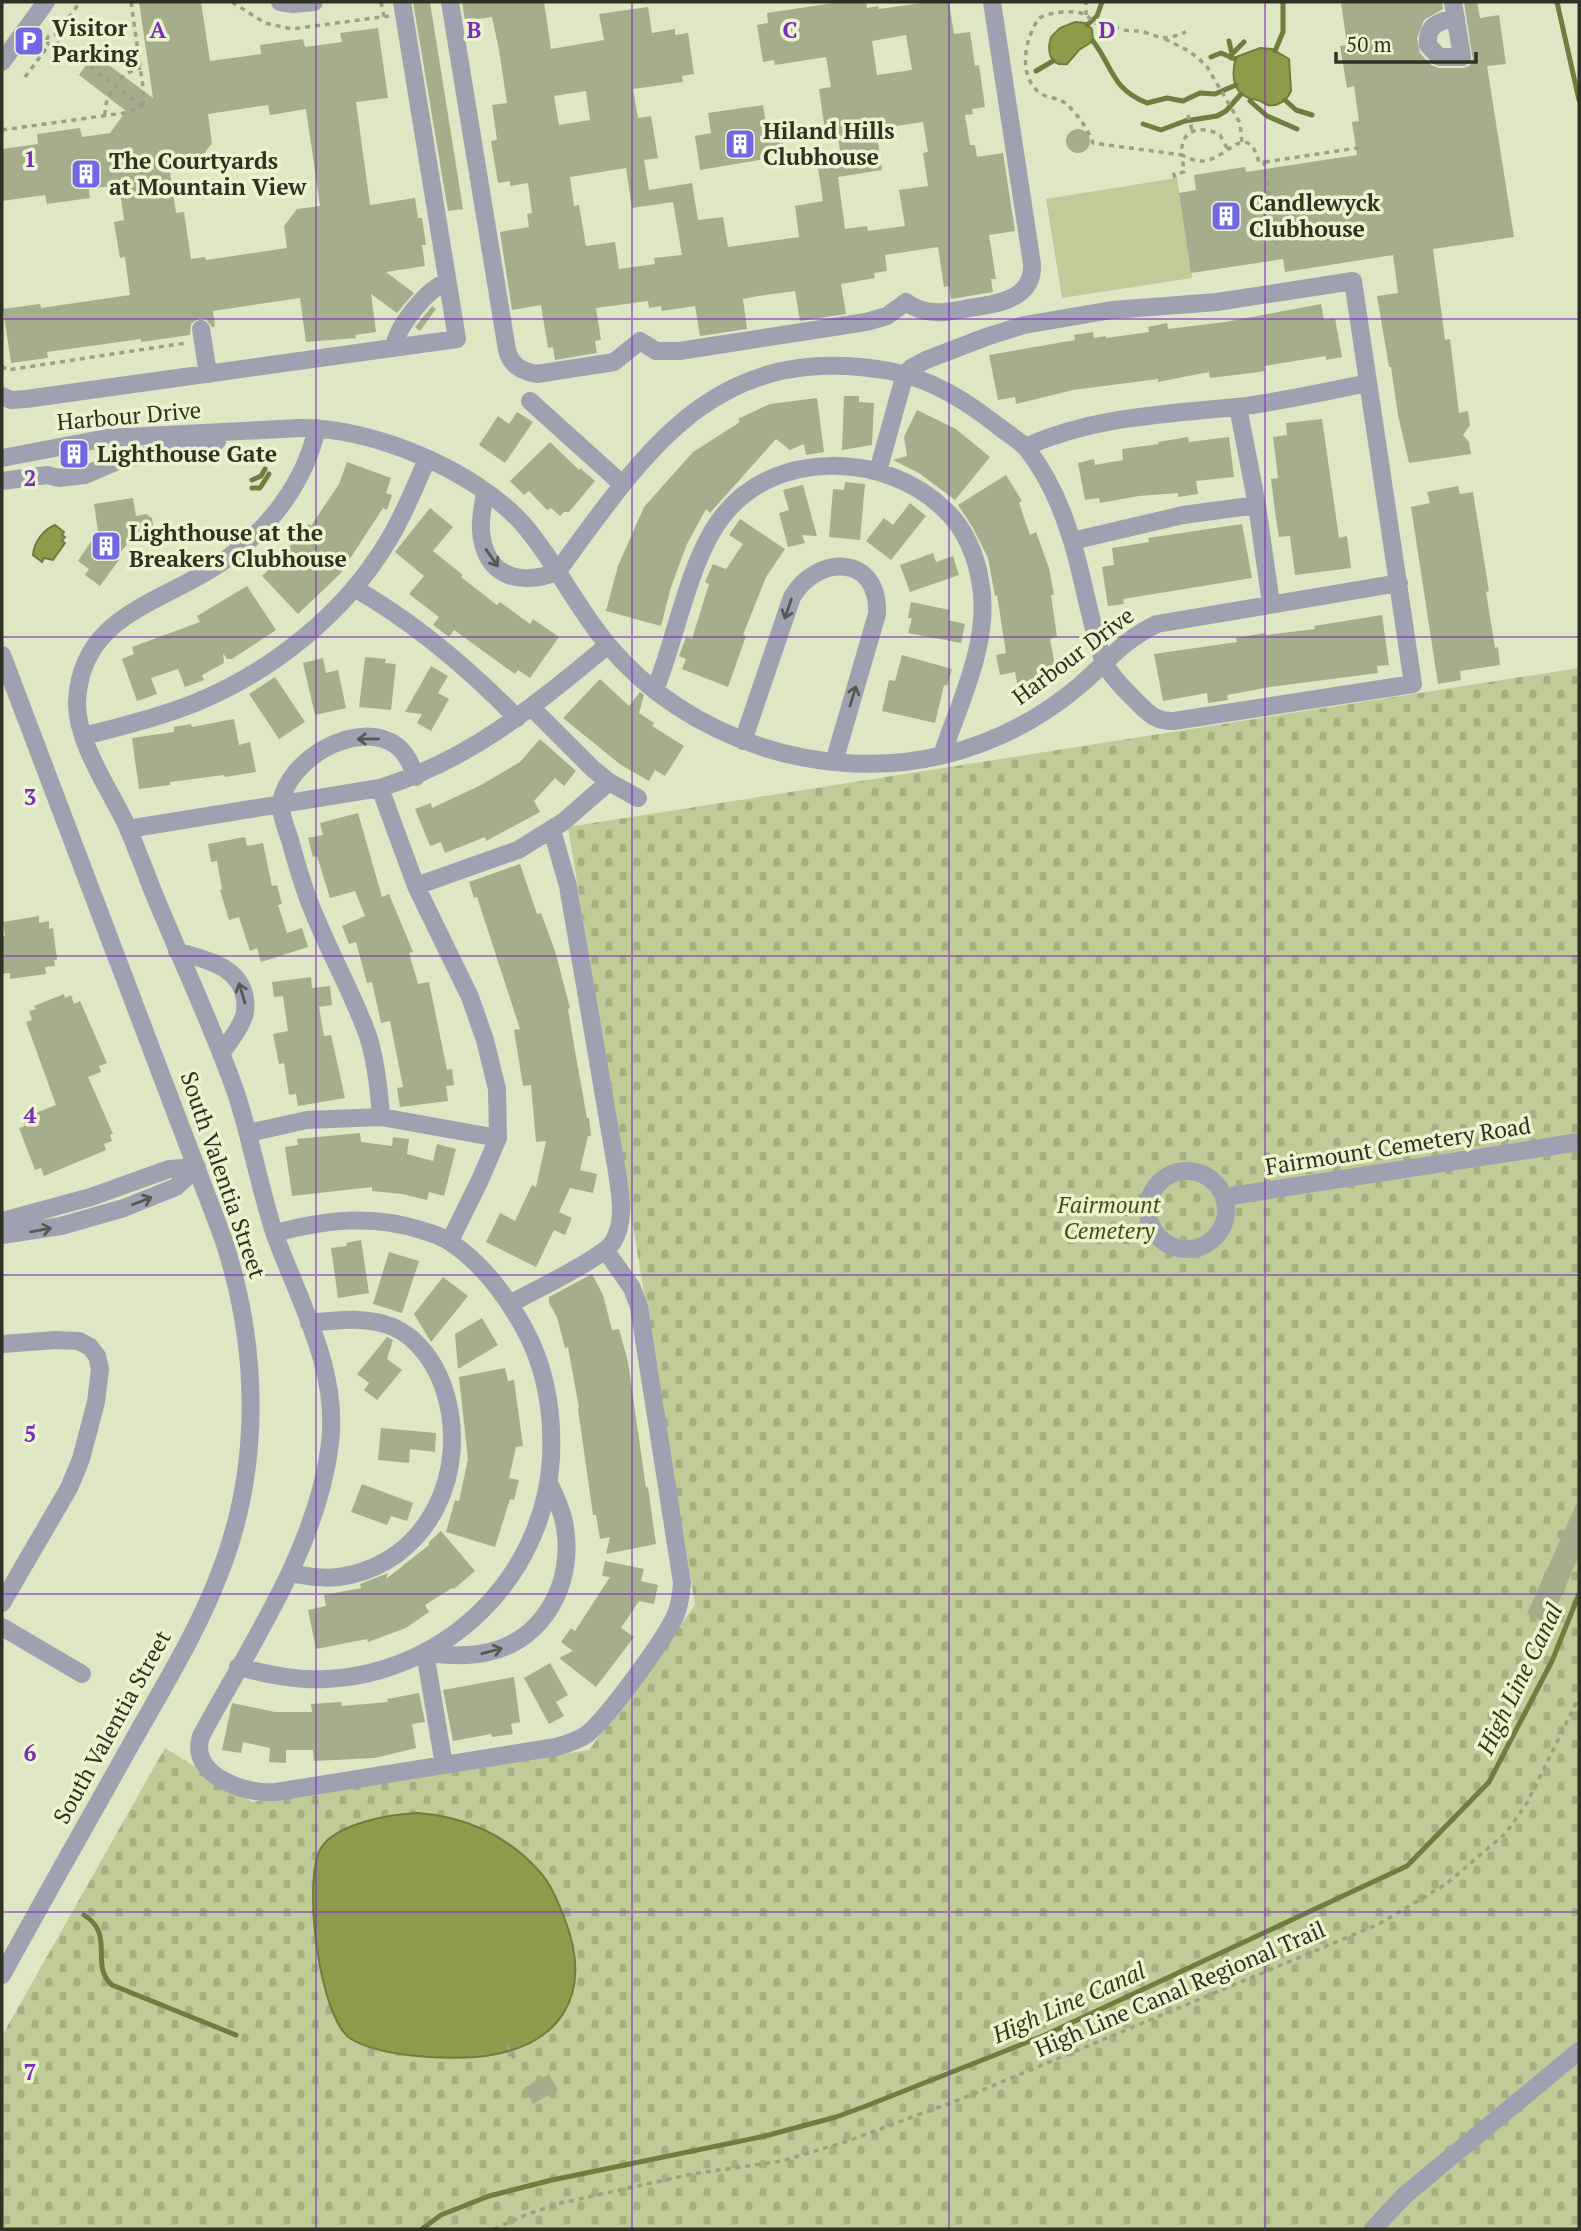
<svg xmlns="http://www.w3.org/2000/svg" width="1581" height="2231" font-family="'PT Serif',serif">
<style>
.green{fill:#c0cb97}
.cemetery{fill:url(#cemetery-stones)}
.water{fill:#8e9c4a;stroke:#717c3e;stroke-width:2}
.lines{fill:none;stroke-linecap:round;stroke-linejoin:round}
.stream{stroke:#717c3e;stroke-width:5}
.building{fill:#a6ad8c;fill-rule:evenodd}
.minor-tunnel{stroke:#bbc2a3;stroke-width:18;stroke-dasharray:18 9;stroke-linecap:butt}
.path{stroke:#9ba186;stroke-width:3.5;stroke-dasharray:5 5;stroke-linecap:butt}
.minor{stroke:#a0a1b0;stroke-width:18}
.oneway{stroke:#565854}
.grid{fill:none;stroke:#7b2cbf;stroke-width:2;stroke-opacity:0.55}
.labels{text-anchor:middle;stroke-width:7;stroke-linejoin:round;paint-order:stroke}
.poi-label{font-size:23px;font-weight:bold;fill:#2e3123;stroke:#ebf3cf;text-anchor:start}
.street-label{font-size:23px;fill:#2e3123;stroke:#ebf3cf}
.park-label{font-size:23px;font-style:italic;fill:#464f12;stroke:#ebf3cf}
.water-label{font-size:24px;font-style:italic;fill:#343a17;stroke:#ebf3cf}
.grid-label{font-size:23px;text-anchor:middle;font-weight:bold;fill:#7b2cbf;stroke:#ebf3cf;stroke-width:7;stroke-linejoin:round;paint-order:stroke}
</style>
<defs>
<pattern id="cemetery-stones" width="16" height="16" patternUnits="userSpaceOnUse" patternTransform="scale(1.75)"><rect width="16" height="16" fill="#c0cb97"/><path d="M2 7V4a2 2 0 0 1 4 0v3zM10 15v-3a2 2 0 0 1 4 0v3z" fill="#a5af82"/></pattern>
</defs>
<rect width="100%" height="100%" fill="#dee6c3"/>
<!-- green -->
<path class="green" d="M1177,178L1192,278L1062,298L1046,199Z"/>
<!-- cemetery -->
<path class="cemetery" d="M1579,668V2229H2V2036L165,1748L252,1802L589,1750L695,1605L568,827Z"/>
<!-- water -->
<path class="water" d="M1075,22L1085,23L1092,29L1093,41L1079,50L1067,64C1049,67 1047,50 1051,37L1060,28Z
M1260,48L1272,49L1289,59L1291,91C1287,100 1278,107 1268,105C1263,104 1263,101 1257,100C1234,97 1230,79 1236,57Z
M55,525L64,532L62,535L65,537L62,541L65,543L53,560L44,558L42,562L33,555C34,542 43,530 55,525Z
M418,1813C465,1816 508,1836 539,1871C551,1884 558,1902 564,1917C595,1996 560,2049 476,2057C442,2059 381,2057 351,2039C319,2019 302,1879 321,1848C337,1823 391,1814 418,1813Z"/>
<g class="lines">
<!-- stream -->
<path class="stream" d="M1557,2L1579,100
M1087,25L1097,16L1102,2
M1093,41C1114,69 1111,88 1147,103L1167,98L1183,101L1200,93L1215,94L1236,85
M1229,41L1232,54
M1275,51L1283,32V2
M1211,57L1221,53L1235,59
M1231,58L1232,54L1244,42
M1036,71L1053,61
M1285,100L1296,110L1312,115
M1250,101L1267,116L1297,129
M1143,124L1161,130L1185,121L1217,116L1226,111L1241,94
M252,480L261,476L265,469
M252,488H260L269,474
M84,1915C116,1935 89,1965 112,1985L236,2035
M422,2229L441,2215L489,2196L552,2180L765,2136L836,2117L866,2106L1043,2036L1407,1866L1489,1782L1552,1661L1579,1594"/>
</g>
<!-- building -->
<path class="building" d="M139,2H201L210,61L261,54L260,45L303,39L305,47L342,42L340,33L378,28L388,98L356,102L370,205L415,198L418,218H422L426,245H422L425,266L386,272L414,293L397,313L371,294L376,332L355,335L356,338L306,342L300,298L213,311L215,327H212L206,319L199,318L191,324L190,335L141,342V339L47,352L48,358L11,363L3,309L40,304L41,308L130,295L125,257L120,258L114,222L124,220L119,185L89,189L90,198L47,204L45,195L2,201V149L38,144L37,134L80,128L82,137L110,133L126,111L79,75L94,54L153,98ZM268,105L270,115L306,109L320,206L297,209L284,226L287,248L206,260L205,257L191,259L184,212L176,213L169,166L198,162L212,143L208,114Z
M413,2H430L463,209L448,211Z
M462,2H544L551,49L604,40L599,14L648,7L652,33L675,29V35L688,33L694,74L682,76L683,82L633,89L638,118L651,116L658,158L644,160L649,190L692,183L698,220L723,217L728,247L799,237L795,206L823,201L817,162L841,158L837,129L825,131L819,89L831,87L826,57L775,65L774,60L763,62L757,25L768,23L767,13L840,2H866L867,8L878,6L879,9L929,2H949L954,34L970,32L975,66L979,65L985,107L972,109L973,114L965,115L970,145H975L977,157L1003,153L1015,231L989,235L996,279H991L993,292L951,299L949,286L944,287L938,247L885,255L887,271L874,273L875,278L841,284L846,314L800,321L795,291L758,296L743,299L747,329L700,336L695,306L662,311L661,306L649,308L648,301L596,308L601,340L595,341L597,353L555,360L553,347L548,348L541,305L512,310L500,232L529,227L527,214L532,213L528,183L510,186V181L498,183L491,141L497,140L492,105L507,103L499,50L492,17L465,21ZM906,35L912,70L877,75L872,41ZM586,91L590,120L559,125L554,96ZM923,122L928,152L923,153L928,186L899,190L905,226L868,231L867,226L845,229L838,177L882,170L876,129ZM626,168L632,208L673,202L682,255L654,258L655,264L619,269L615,242L586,246L579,205L574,206L570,177Z
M1341,2H1442L1443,9L1424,20L1417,38L1420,53L1431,65L1439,68H1463L1469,66L1473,61L1464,2H1477L1480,18L1499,15L1506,64L1487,66L1514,237L1433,249L1445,340L1450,339L1459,413L1468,411L1470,425L1463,435L1469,442L1471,454L1409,463L1398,415L1391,367H1389L1377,296L1398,293L1393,255L1285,272L1283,259L1191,273L1179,193L1196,190L1194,175L1245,167L1246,172L1357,155L1352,122L1359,121L1354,86L1347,88L1340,46L1347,45Z
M763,105L766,125L780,123L785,153L770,155L771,158L700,170L695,136L711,133L708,113Z
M1066 141a12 12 0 1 1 24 0a12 12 0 1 1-24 0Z
M1321,304L1324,320L1335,318L1342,357L1326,360V356L1264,366L1265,371L1251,373L1210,378L1209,372L1158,382V379L1073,390L1016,404L1015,397L998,400L989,355L1075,340L1074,335L1093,332L1094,338L1106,336V338L1149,332L1148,327L1167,323L1168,329L1225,322Z
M432,306L436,309L420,331L415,327Z
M844,396H859V402L874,403L872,445L842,450Z
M817,398L824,452L806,455L804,444L790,450L776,439L710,513L706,509L687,544L671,587L661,626L606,611L618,566L644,507L693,452L740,422L738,419L770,404Z
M917,410L956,429L990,457L955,500L919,473L893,460L907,456L904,437Z
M517,412L533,422L505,463L479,445L498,416L509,424Z
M1322,419L1339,538L1347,536L1351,568L1295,575L1290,536L1279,537L1276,519L1271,479L1278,478L1273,437L1287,435L1286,423Z
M1188,437L1189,442L1229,437L1234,477L1196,481L1198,494L1178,497V493L1139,496L1100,503L1099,498L1085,500L1078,463L1094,459L1095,465L1123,460L1122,449L1159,444L1158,442Z
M550,442L579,470L580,468L595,481L569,512H564L560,516L551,508L547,510L529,491L524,495L510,481Z
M347,462L391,478L386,493L392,495L387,510L383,508L340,574L298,614L262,576L291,549L289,547L309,524L311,526L339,484Z
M1006,475L1022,501L1019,503L1030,535L1036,532L1049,568L1054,595H1051L1057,637L1050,639L1057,676L1017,683L1015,672L1000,675L996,655L1006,653L997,595L995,596L988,558L973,528L958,505Z
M845,482L865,484L860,540L829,537L833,489L844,490Z
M803,485L817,536L802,535L805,543L788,547L779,513L789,510L783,490Z
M1458,486L1460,494L1473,492L1489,591L1486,592L1495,648L1498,647L1500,665L1460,671L1461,680L1438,684L1411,507L1430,503L1427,492Z
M133,498L136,516L146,514L152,518L153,525L149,531L136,533L116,558L119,560L100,586L85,575L89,569L78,561L98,531L94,504Z
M910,503L926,516L891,560L866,541L884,518L893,525Z
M430,508L453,527L433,551L463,575L461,577L497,605L500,602L530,624L533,619L559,637L530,678L518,670L515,674L454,630L449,637L433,625L439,617L409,594L424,576L395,552Z
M740,519L785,549L766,577L743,635L746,636L728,687L682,669L686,659L679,656L686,637L692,639L709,584L705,582L713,564L726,569L743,544L729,535Z
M1242,524L1252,578L1123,599L1124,604L1108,606L1102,567L1114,565L1112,548L1149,542L1148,538Z
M933,553L936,562L953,556L959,575L910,592L900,565Z
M247,586L276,630L232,659H227L223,653L224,663L202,675L204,680L185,687L178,669L151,678L157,694L137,701L122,659L134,654L132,647L200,622L197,616Z
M911,602L950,610L948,620L965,624L961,643L908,633L912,618H908Z
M1382,615L1389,665L1377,666L1378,673L1270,687L1227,695L1228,700L1208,703L1207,693L1163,701L1154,654L1237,642L1236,638L1265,633L1266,635L1315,629L1314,626Z
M902,655L952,669L947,686L944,685L935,723L882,711L889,680L895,681Z
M365,657L386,659L385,663L396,664L391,710L359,707Z
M323,658L326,673L338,670L346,708L315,715L303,663Z
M431,666L448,676L438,693L449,699L431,731L417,723L422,714L405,712Z
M275,677L305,722L279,739L249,694Z
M600,679L629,706L640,692L644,695L639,713L654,723L652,726L684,746L665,776L655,770L649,781L621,765L563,718Z
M234,719L239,745L250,742L256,772L225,777L224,775L170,782V785L139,789L132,738L174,732V727L191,724L192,727Z
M540,739L576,771L564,786L555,778L534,801L540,812L486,841L485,837L445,853L441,842L430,846L415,809L431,803L432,808L481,785L520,762Z
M358,813L382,897L389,894L413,952L409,953L418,984L429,982L447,1070L452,1069L454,1085L446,1086L448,1101L400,1107L397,1088L403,1087L390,1021L381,1023L372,982L367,983L356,942L349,944L342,926L365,916L355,891L330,898L317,856L313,857L308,838L323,835L320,823Z
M245,837L247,846L263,843L272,886L277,885L282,904L278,905L287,933L302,928L308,947L261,962L257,948L250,951L239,917L229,920L220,890L222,889L217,861L211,862L208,844Z
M520,864L537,914L541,913L555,951L570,1008L568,1009L575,1051L587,1118H589L591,1136H588L580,1170L597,1174L593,1193L570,1188L559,1212L572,1218L565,1235L554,1230L536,1267L486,1242L500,1213L515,1221L532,1185L536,1187L546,1141L536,1142L531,1085L523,1086L514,1030L520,1029L477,897L474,898L469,882Z
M39,916V923L49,921V929L53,928L57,960H54L55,966L45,967L46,974L10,979V973L2,974V936H5L3,922Z
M311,977L312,988L330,986L332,1005L319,1007L324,1036L331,1035L345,1098L298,1106L296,1094L289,1095L284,1063L279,1064L273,1034L288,1031L283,996L274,997L272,982Z
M64,994L65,998L71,995L74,1004L80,1001L107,1063L99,1066L101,1072L88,1077L113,1134L110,1135L112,1141L104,1144L106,1150L44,1176L41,1168L35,1170L19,1128L25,1126L22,1118L56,1105L26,1022L32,1020L29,1011L36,1009L34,1006Z
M360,1133L361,1142L392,1146L393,1137L409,1139L407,1154L433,1161L437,1144L456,1149L444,1196L429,1192L427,1200L402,1194L372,1191V1187L292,1196L285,1147L298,1145L297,1139Z
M361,1240L369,1293L338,1298L331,1248L347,1246L346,1243Z
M389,1252L419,1261L402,1313L373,1304Z
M592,1274L603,1295L612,1330L619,1329L628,1362L646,1488L648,1487L656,1544L606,1554L610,1537L600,1539L596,1515H593L578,1409L579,1408L568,1347L565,1348L557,1317L549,1303V1297Z
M443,1277L468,1296L431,1342L414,1314Z
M482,1318L498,1345L458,1369L455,1334Z
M387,1337L393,1340L387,1359L402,1370L377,1400L364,1390L369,1383L357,1374Z
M505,1368L508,1381L514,1380L523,1446L516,1447L509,1478L519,1480L514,1500L510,1499L495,1547L446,1532L455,1500L459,1501L468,1459L459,1377Z
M381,1428L436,1433L435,1452L410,1449L409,1463L378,1460Z
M362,1484L413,1503L407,1521L391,1516L387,1525L351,1512Z
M1579,1498V1556L1549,1624L1527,1614Z
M441,1531L475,1571L454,1589L452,1588L425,1605L429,1612L406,1628L368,1642L367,1639L316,1649L308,1610L326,1606L324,1595L361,1588L360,1584L388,1573L386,1579L429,1545V1542Z
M605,1561L644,1569L641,1581L658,1585L654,1604L639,1601L621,1628L634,1637L596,1687L559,1658L573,1651L561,1642L571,1628L575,1631L610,1577L602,1576Z
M550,1663L568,1695L556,1702L564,1716L549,1724L524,1678Z
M514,1677L520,1722L511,1724L513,1734L492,1737L491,1734L453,1741L443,1690Z
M419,1693L425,1722L412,1724L416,1748L375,1758L314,1761L313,1750H286V1763L269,1762L270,1748L243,1742L241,1753L222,1750L232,1703L275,1712H312L311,1704L341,1702L342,1706L388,1702L387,1699Z
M549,2074L558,2090L533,2104L524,2088Z"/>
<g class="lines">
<!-- minor-tunnel -->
<path class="minor-tunnel" d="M70,465L82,464"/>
<!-- path -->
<path class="path" d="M131,2L143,87V107
M232,2L265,23L292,29L389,16
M381,2L384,17
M1086,15V2
M47 40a6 6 0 1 1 12 0a6 6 0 1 1-12 0Z
M57,34L80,2
M1165,39L1189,51L1206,65L1240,123L1242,142
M58,43L143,107
M25,77L49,45
M105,115C104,95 121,71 141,68
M1188,115L1192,130
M2,130L124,113L143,107
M1227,148L1220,135C1200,124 1179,130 1182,155C1190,159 1199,163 1209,160C1228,155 1249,121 1259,163L1264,162L1277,245
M1265,162L1363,147
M1175,178L1174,174L1184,172L1182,155L1093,143C1088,129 1077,113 1065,103C1058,97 1048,99 1040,93C1017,76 1025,38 1039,18C1050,12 1074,9 1086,15C1089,17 1092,21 1095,23C1106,22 1111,27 1121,29C1129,32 1137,30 1144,32C1163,39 1166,40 1186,32
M2,366L7,370L186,343
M507,2045L514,2058
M494,2229L528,2214L561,2203L692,2174L782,2161L848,2141L961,2099L1379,1924L1446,1884L1506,1833L1527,1803L1579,1697"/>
<!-- minor -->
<path class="minor" d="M280,2L293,4L314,2
M450,2L507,350C511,366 522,371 537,374L614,362L640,341L656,351H679L866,322L887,316L906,302C912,306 918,310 926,311C940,314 955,311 969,308C996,304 1034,300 1032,264L992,2
M1453,2L1462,57H1439L1428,45C1426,25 1439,21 1456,18
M2,62L46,2
M201,329L208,374
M394,348C396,327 428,288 447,282
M2,396L11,400L26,399L457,339L402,2
M530,401L622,484
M1238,407L1257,505L1271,604
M317,428C305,482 270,528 225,560C166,603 81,612 77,702C76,742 110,790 127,826C136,847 144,868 152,889C179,956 211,1022 235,1090C251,1137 259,1187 275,1235C299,1301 339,1370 330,1443C318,1547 250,1645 201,1736C188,1776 247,1795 276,1792L556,1747C567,1744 576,1741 586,1735C606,1720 666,1638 676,1614C680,1604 681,1594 682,1583L639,1307L632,1288L606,1251
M1025,447C1093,417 1163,414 1236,407C1280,402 1324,392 1368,383
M2,458L107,438L300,428C372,427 474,470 523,524C555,561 576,607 608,645C687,740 824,784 944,755C993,743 1040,719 1079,686C1107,662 1123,640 1157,624L1399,583
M2,481L47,475L59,478L85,475L120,460L217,441
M485,493C483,505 480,519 481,531C485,577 519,586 557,572C648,448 716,340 890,371C933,379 969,403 1002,429C1010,435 1020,441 1027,449C1045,472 1059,501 1068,529C1080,562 1085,598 1095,632C1098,641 1100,653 1104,662C1111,676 1123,688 1134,699C1147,712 1155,722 1174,721L1413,684L1353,281L1217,302L1112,310L1024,325L986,337L926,360L911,368L905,374L878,471
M1072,541L1183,515L1257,505
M354,588C416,623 468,668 517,718
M2,655L223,1238C259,1347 262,1467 219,1575C196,1635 160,1692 129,1748C86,1824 44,1899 2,1975
M655,690C676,639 689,559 722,517C774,448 887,452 945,510C964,527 976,555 980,580C992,639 960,701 942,755
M532,708L593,769L609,782L638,798
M83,736C121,727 159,717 195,703C273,671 345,613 388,541C404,515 415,487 427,459
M743,741L792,597C817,554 880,554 877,614L834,762
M380,788L416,886L470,997L485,1040L497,1089L498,1138L480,1180L450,1241
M128,829L380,788C472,759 534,706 608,645
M416,886L518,850L563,822L609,782
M177,951C205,960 240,965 245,999C246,1007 246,1014 242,1021C237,1033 228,1043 221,1054
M381,1117C379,1089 376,1059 367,1033C352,993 331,955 315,916C304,891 297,866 290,840C287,830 280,815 281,804C286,760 358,717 397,746C407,754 411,765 416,777
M248,1133L307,1120L381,1117L498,1138
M1148 1210a39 39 0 1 1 78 0a39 39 0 1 1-78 0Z
M1225,1197L1579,1142
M2,1221L91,1197L169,1169L197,1167
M2,1235L61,1226L124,1208L176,1187L197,1167
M510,1304C531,1292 603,1258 613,1242C626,1221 620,1194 617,1172L568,886L552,830
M2,1344L56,1340L79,1341L90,1347L97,1356L100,1369L96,1402L81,1459L69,1488L2,1603
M290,1573C306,1576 322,1579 338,1577C430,1565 472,1468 443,1386C435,1363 417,1337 393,1327C366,1316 337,1320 309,1323
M2,1627L82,1674
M238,1667C267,1674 297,1681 327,1679C446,1673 544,1578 551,1458C553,1414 546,1369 525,1330C507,1297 482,1263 450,1242C442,1236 430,1233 421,1230C372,1214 324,1220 275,1233
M444,1765L425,1653C446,1655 468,1657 489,1652C545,1639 574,1582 565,1528C563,1512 556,1497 549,1483
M1373,2229L1405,2195L1579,2051"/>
</g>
<!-- one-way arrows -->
<defs><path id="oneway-shaft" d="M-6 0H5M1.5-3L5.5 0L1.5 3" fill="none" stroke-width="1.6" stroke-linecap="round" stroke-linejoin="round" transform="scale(1.75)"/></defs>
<g class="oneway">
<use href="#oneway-shaft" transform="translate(492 558) rotate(55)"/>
<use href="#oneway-shaft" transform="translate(788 609) rotate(109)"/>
<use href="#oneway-shaft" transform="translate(853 696) rotate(-73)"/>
<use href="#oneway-shaft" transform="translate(368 739) rotate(179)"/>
<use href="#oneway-shaft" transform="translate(242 993) rotate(-107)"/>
<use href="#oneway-shaft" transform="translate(142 1201) rotate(-21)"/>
<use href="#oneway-shaft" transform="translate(41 1230) rotate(-10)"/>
<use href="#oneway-shaft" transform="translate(492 1651) rotate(-15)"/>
</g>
<!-- grid -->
<path class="grid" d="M316,2V2229M632,2V2229M949,2V2229M1265,2V2229M2,319H1579M2,637H1579M2,956H1579M2,1275H1579M2,1594H1579M2,1912H1579"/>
<!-- icons -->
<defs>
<g id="parking-square" transform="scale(1.575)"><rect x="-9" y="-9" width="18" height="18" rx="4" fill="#7368e3" stroke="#ebf3cf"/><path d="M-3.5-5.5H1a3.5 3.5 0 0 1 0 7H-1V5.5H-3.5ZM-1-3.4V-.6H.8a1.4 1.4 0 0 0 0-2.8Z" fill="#fff"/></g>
<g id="building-square" transform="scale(1.575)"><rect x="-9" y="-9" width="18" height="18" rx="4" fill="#7368e3" stroke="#ebf3cf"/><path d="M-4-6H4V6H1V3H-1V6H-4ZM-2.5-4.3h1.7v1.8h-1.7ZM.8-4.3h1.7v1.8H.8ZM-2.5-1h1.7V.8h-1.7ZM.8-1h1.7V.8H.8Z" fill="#fff"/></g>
</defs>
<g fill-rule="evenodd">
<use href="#parking-square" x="29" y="41"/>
<use href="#building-square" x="740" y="144"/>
<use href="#building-square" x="86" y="174"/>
<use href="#building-square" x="1226" y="216"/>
<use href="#building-square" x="74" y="454"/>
<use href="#building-square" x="106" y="546"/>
</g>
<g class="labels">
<!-- poi labels -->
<g class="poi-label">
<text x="52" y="36">Visitor<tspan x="52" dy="26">Parking</tspan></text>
<text x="763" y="139">Hiland Hills<tspan x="763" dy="26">Clubhouse</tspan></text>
<text x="109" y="169">The Courtyards<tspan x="109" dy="26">at Mountain View</tspan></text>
<text x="1249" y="211">Candlewyck<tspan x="1249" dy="26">Clubhouse</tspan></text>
<text x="97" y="462">Lighthouse Gate</text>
<text x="129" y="541">Lighthouse at the<tspan x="129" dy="26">Breakers Clubhouse</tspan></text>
</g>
<!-- street labels -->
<g class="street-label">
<text transform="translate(129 416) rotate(-5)" y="8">Harbour Drive</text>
<text transform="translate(1073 656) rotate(-37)" y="8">Harbour Drive</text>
<text transform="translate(1398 1146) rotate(-9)" y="8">Fairmount Cemetery Road</text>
<text transform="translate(223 1175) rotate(71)" y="8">South Valentia Street</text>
<text transform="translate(112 1727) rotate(-61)" y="8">South Valentia Street</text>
<text transform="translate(1180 1989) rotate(-23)" y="8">High Line Canal Regional Trail</text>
</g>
<!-- park labels -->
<g class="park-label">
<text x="1109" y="1213">Fairmount<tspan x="1109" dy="26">Cemetery</tspan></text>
</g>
<!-- water labels -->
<g class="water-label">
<text transform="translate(1520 1679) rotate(-64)" y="8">High Line Canal</text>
<text transform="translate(1069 2003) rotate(-24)" y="8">High Line Canal</text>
</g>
</g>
<g class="grid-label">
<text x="158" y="38">A</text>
<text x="474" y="38">B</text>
<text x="790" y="38">C</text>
<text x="1107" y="38">D</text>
<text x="30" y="167">1</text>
<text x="30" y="486">2</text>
<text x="30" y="805">3</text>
<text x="30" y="1123">4</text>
<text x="30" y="1442">5</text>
<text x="30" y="1761">6</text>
<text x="30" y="2080">7</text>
</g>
<!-- border -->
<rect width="1581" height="2231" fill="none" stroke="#2e3123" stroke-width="7"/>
<!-- scale -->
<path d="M1336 52v10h140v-10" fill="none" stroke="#2e3123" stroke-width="3.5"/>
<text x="1346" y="52" font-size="21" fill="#2e3123" stroke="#ebf3cf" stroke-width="5" paint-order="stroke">50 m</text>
</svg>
